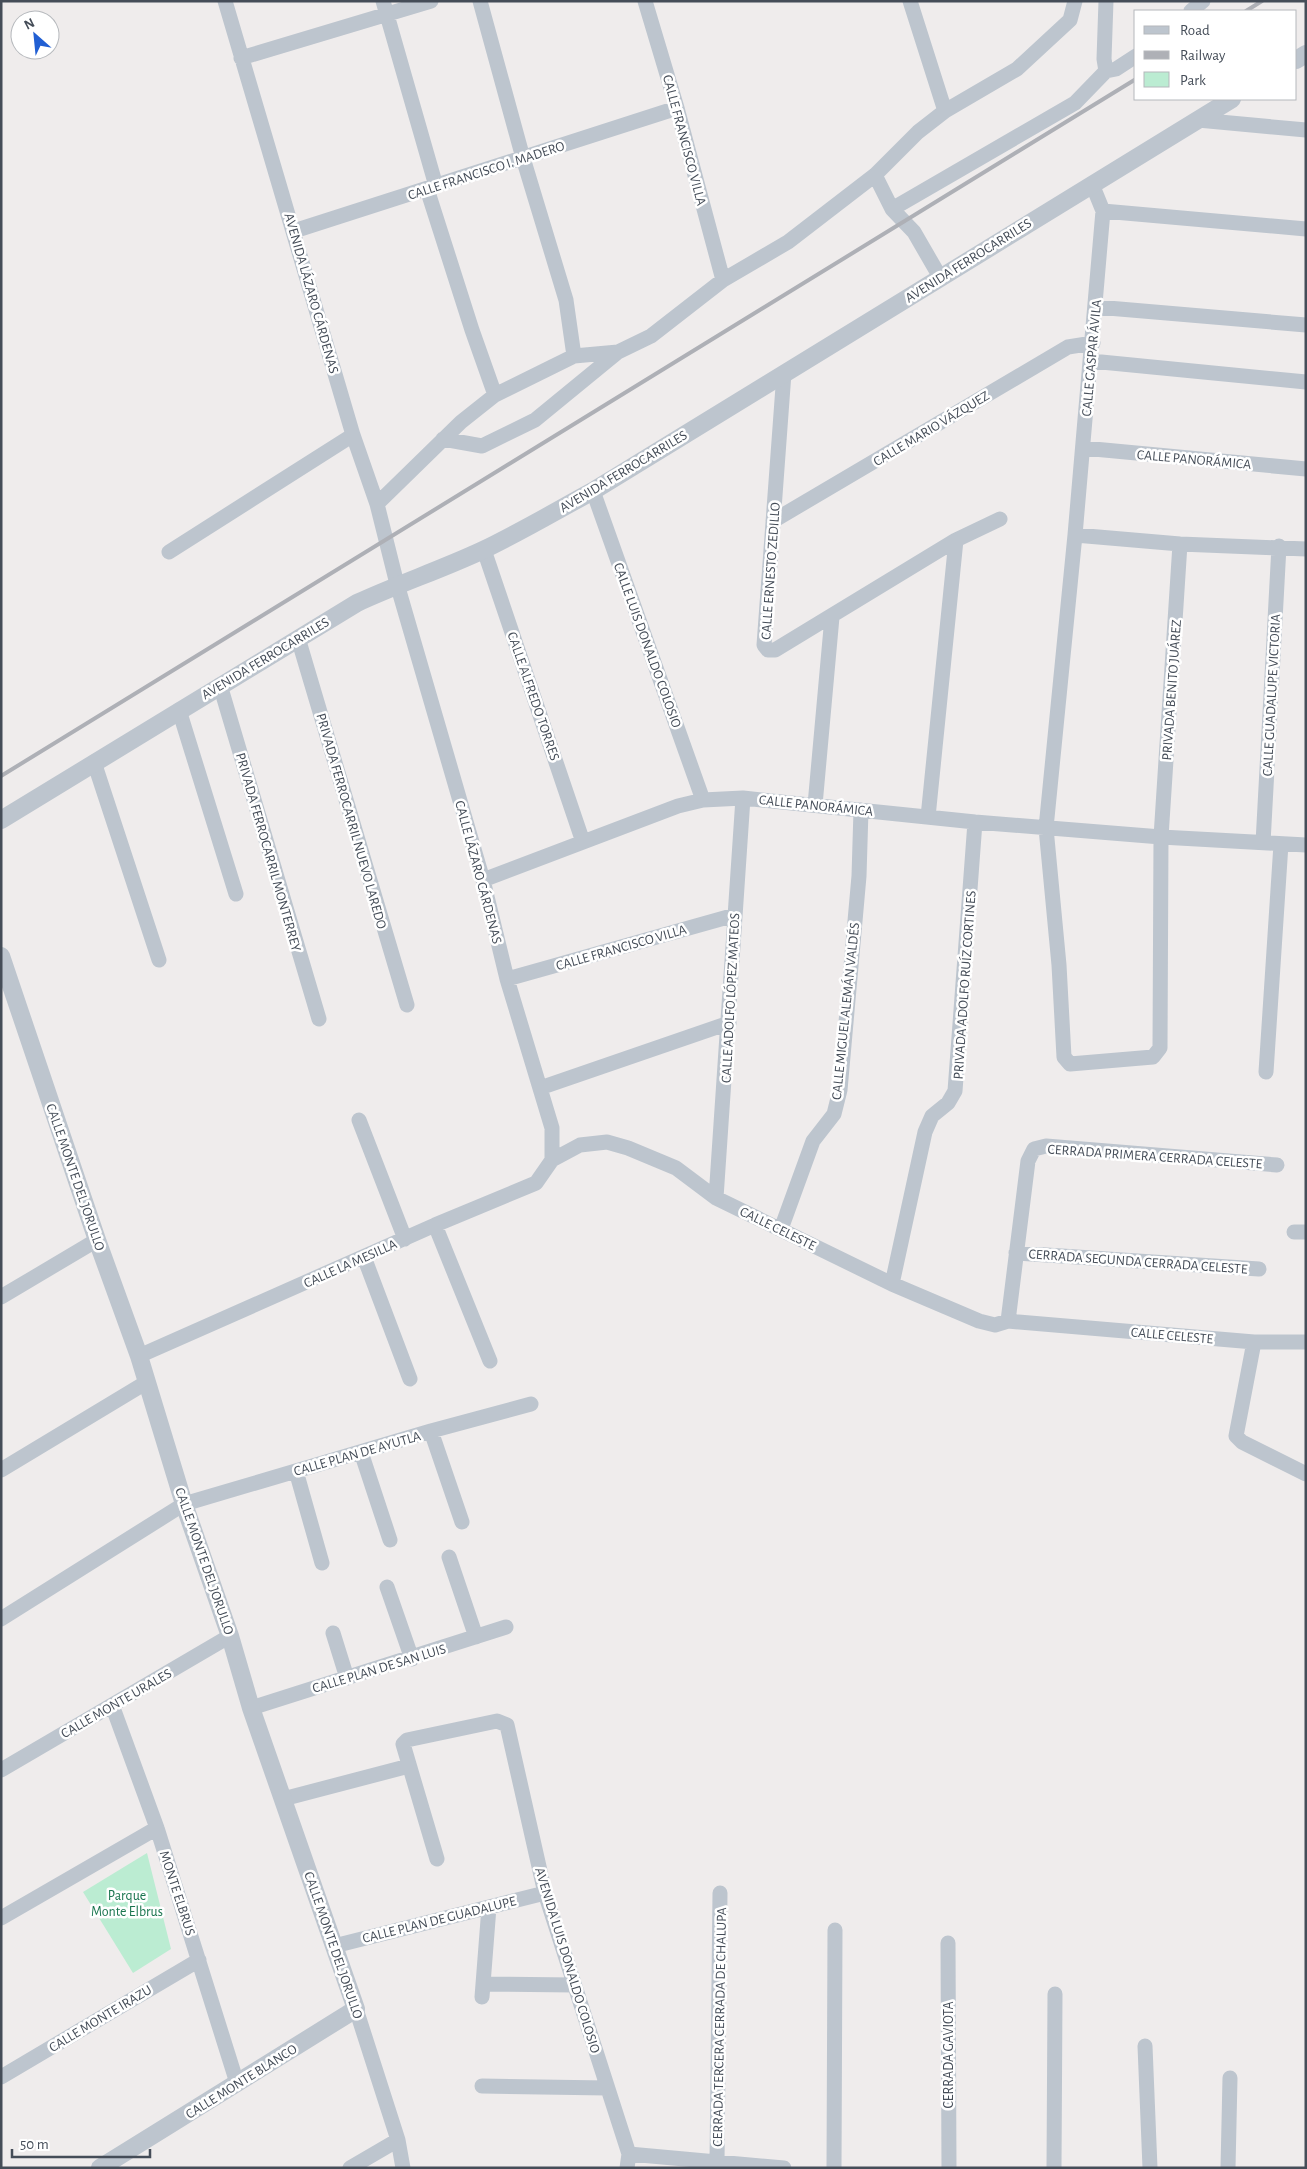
<svg xmlns="http://www.w3.org/2000/svg" width="1307" height="2169" font-family="'Alegreya Sans',sans-serif">
<style>
.green{fill:#bbecd2}
.lines{fill:none;stroke-linecap:round;stroke-linejoin:round}
.minor{stroke:#bdc5ce;stroke-width:15}
.tertiary{stroke:#bdc5ce;stroke-width:18}
.rail{stroke:#aeb0b6;stroke-width:4}
.labels{text-anchor:middle;stroke-width:5;stroke-linejoin:round;paint-order:stroke}
.street-label{font-size:14px;fill:#454d58;stroke:#fff}
.park-label{font-size:14px;fill:#1a754f;stroke:#fff}
</style>
<rect width="100%" height="100%" fill="#efecec"/>
<!-- green -->
<path class="green" d="M147,1853L171,1949L133,1973L83,1892Z"/>
<g class="lines">
<!-- minor -->
<path class="minor" d="M225,1L353,435L377,504L397,584L483,880L507,979L552,1128V1160
M383,1L436,186
M480,1L523,158L566,300L574,356
M645,1L677,108L723,280
M910,1L945,111
M1106,1L1104,59L1106,71
M1191,11L1203,1
M241,58L431,1
M1198,120L1306,130
M875,175L892,209L914,232L940,277
M1092,184L1103,211L1075,535L1046,828L1059,965L1064,1057L1070,1064L1153,1057L1160,1048L1161,837L1180,544
M427,189L472,330L495,395
M892,209L1075,103L1106,71L1116,69L1136,56
M1103,211L1306,229
M294,231L677,108
M1096,307L1306,325
M1091,361L1306,382
M784,373L764,645L768,650H775L956,540L1000,519
M443,439L482,446L535,420L618,352
M1083,448L1306,469
M593,491L703,800
M377,504L461,422L495,395L574,356L618,352L651,336L723,280L788,242L875,175L918,132L945,111L1017,69L1070,20L1075,1
M773,521L1068,347L1093,343
M1075,535L1180,544L1306,549
M484,550L583,842
M169,552L353,435
M298,638L407,1005
M220,685L319,1019
M179,710L236,894
M94,762L159,960
M815,805L832,617
M928,817L956,540
M1263,843L1279,546
M483,880L678,806L703,800L743,798L975,822L1161,837L1306,845
M507,979L735,915
M1266,1072L1281,844
M540,1088L729,1023
M359,1120L405,1239
M716,1198L743,798
M435,1225L490,1361
M781,1229L813,1141L834,1114L840,1090L859,876L861,810
M1294,1232H1306
M1016,1253L1259,1269
M364,1257L410,1379
M892,1284L925,1132L932,1116L948,1103L955,1091L975,822
M1,1297L97,1240
M1008,1321L1028,1161L1034,1149L1046,1146L1277,1165
M1254,1342L1236,1436L1242,1442L1306,1474
M139,1356L435,1225L536,1183L552,1160L580,1145L607,1142L628,1148L676,1168L716,1198L892,1284L979,1321L995,1325L1008,1321L1254,1342H1306
M431,1431L462,1522
M361,1452L390,1540
M1,1470L147,1382
M296,1471L322,1563
M449,1557L476,1637
M387,1587L412,1659
M1,1619L184,1504L431,1431L531,1404
M333,1633L347,1678
M112,1705L157,1828L237,2083
M251,1708L506,1627
M1,1770L230,1636
M283,1799L409,1766
M437,1859L403,1744L407,1740L497,1721L507,1725L545,1893L629,2154L627,2168
M1,1918L157,1828
M948,1943L949,2168
M334,1946L545,1893
M483,1984L574,1985
M482,1997L489,1907
M356,2009L398,2140L403,2168
M1145,2046L1150,2168
M1,2077L199,1960
M482,2086L607,2088
M629,2154L784,2168
M717,2162L720,1893
M350,2168L398,2140
M834,2168L835,1930
M1054,2168L1055,1994
M1228,2168L1230,2078"/>
<!-- tertiary -->
<path class="tertiary" d="M1296,60L1306,54
M1,820L357,603C398,584 440,570 481,551C519,533 556,511 593,491L1232,99
M1,956L97,1240L139,1356L184,1504L230,1636L251,1708L356,2009L100,2168"/>
<!-- rail -->
<path class="rail" d="M1246,11L1262,1
M1,776L1136,79"/>
</g>
<g class="labels">
<!-- street labels -->
<g class="street-label">
<text transform="translate(685 140) rotate(75)" y="5">CALLE FRANCISCO VILLA</text>
<text transform="translate(486 170) rotate(-18)" y="5">CALLE FRANCISCO I. MADERO</text>
<text transform="translate(968 260) rotate(-32)" y="5">AVENIDA FERROCARRILES</text>
<text transform="translate(312 293) rotate(74)" y="5">AVENIDA LÁZARO CÁRDENAS</text>
<text transform="translate(1091 358) rotate(-85)" y="5">CALLE GASPAR ÁVILA</text>
<text transform="translate(931 428) rotate(-31)" y="5">CALLE MARIO VÁZQUEZ</text>
<text transform="translate(1194 459) rotate(5)" y="5">CALLE PANORÁMICA</text>
<text transform="translate(623 471) rotate(-31)" y="5">AVENIDA FERROCARRILES</text>
<text transform="translate(770 571) rotate(-86)" y="5">CALLE ERNESTO ZEDILLO</text>
<text transform="translate(648 645) rotate(70)" y="5">CALLE LUIS DONALDO COLOSIO</text>
<text transform="translate(265 658) rotate(-31)" y="5">AVENIDA FERROCARRILES</text>
<text transform="translate(1171 690) rotate(-86)" y="5">PRIVADA BENITO JUÁREZ</text>
<text transform="translate(1271 695) rotate(-87)" y="5">CALLE GUADALUPE VICTORIA</text>
<text transform="translate(534 696) rotate(71)" y="5">CALLE ALFREDO TORRES</text>
<text transform="translate(816 805) rotate(6)" y="5">CALLE PANORÁMICA</text>
<text transform="translate(352 821) rotate(74)" y="5">PRIVADA FERROCARRIL NUEVO LAREDO</text>
<text transform="translate(269 852) rotate(74)" y="5">PRIVADA FERROCARRIL MONTERREY</text>
<text transform="translate(479 872) rotate(75)" y="5">CALLE LÁZARO CÁRDENAS</text>
<text transform="translate(621 947) rotate(-16)" y="5">CALLE FRANCISCO VILLA</text>
<text transform="translate(964 985) rotate(-86)" y="5">PRIVADA ADOLFO RUÍZ CORTINES</text>
<text transform="translate(730 998) rotate(-87)" y="5">CALLE ADOLFO LÓPEZ MATEOS</text>
<text transform="translate(845 1011) rotate(-84)" y="5">CALLE MIGUEL ALEMÁN VALDÉS</text>
<text transform="translate(1155 1156) rotate(4)" y="5">CERRADA PRIMERA CERRADA CELESTE</text>
<text transform="translate(76 1177) rotate(71)" y="5">CALLE MONTE DEL JORULLO</text>
<text transform="translate(778 1228) rotate(26)" y="5">CALLE CELESTE</text>
<text transform="translate(1138 1261) rotate(4)" y="5">CERRADA SEGUNDA CERRADA CELESTE</text>
<text transform="translate(350 1263) rotate(-24)" y="5">CALLE LA MESILLA</text>
<text transform="translate(1172 1335) rotate(5)" y="5">CALLE CELESTE</text>
<text transform="translate(357 1453) rotate(-16)" y="5">CALLE PLAN DE AYUTLA</text>
<text transform="translate(205 1561) rotate(71)" y="5">CALLE MONTE DEL JORULLO</text>
<text transform="translate(379 1668) rotate(-17)" y="5">CALLE PLAN DE SAN LUIS</text>
<text transform="translate(116 1703) rotate(-30)" y="5">CALLE MONTE URALES</text>
<text transform="translate(178 1893) rotate(72)" y="5">MONTE ELBRUS</text>
<text transform="translate(439 1919) rotate(-14)" y="5">CALLE PLAN DE GUADALUPE</text>
<text transform="translate(334 1945) rotate(71)" y="5">CALLE MONTE DEL JORULLO</text>
<text transform="translate(568 1960) rotate(73)" y="5">AVENIDA LUIS DONALDO COLOSIO</text>
<text transform="translate(100 2018) rotate(-31)" y="5">CALLE MONTE IRAZU</text>
<text transform="translate(719 2027) rotate(-89)" y="5">CERRADA TERCERA CERRADA DE CHALUPA</text>
<text transform="translate(948 2055) rotate(-90)" y="5">CERRADA GAVIOTA</text>
<text transform="translate(241 2081) rotate(-32)" y="5">CALLE MONTE BLANCO</text>
</g>
<!-- park labels -->
<g class="park-label">
<text x="127" y="1900">Parque<tspan x="127" dy="16">Monte Elbrus</tspan></text>
</g>
</g>
<!-- border -->
<rect width="1307" height="2169" fill="none" stroke="#454d58" stroke-width="5"/>
<!-- legend -->
<rect x="1134" y="10" width="162" height="90" fill="#ffffff" stroke="#b5b8bc"/>
<rect x="1144" y="26" width="25" height="8" fill="#bdc5ce" stroke="#b5b8bc"/>
<text x="1180" y="35" font-size="15" fill="#454d58">Road</text>
<rect x="1144" y="51" width="25" height="8" fill="#aeb0b6" stroke="#b5b8bc"/>
<text x="1180" y="60" font-size="15" fill="#454d58">Railway</text>
<rect x="1144" y="72" width="25" height="15" fill="#bbecd2" stroke="#b5b8bc"/>
<text x="1180" y="85" font-size="15" fill="#454d58">Park</text>
<!-- north arrow -->
<g transform="translate(35 35) rotate(333)"><circle r="24" fill="#ffffff" stroke="#b5b8bc"/>
<path d="M0-4L9 19L0 12L-9 19Z" fill="#215fd3"/>
<text y="-8" font-size="14" font-weight="bold" text-anchor="middle" fill="#454d58">N</text>
</g>
<!-- scale -->
<path d="M12 2149v8h138v-8" fill="none" stroke="#454d58" stroke-width="2.5"/>
<text x="20" y="2149" font-size="15" fill="#454d58" stroke="#ffffff" stroke-width="4" paint-order="stroke">50 m</text>
</svg>
